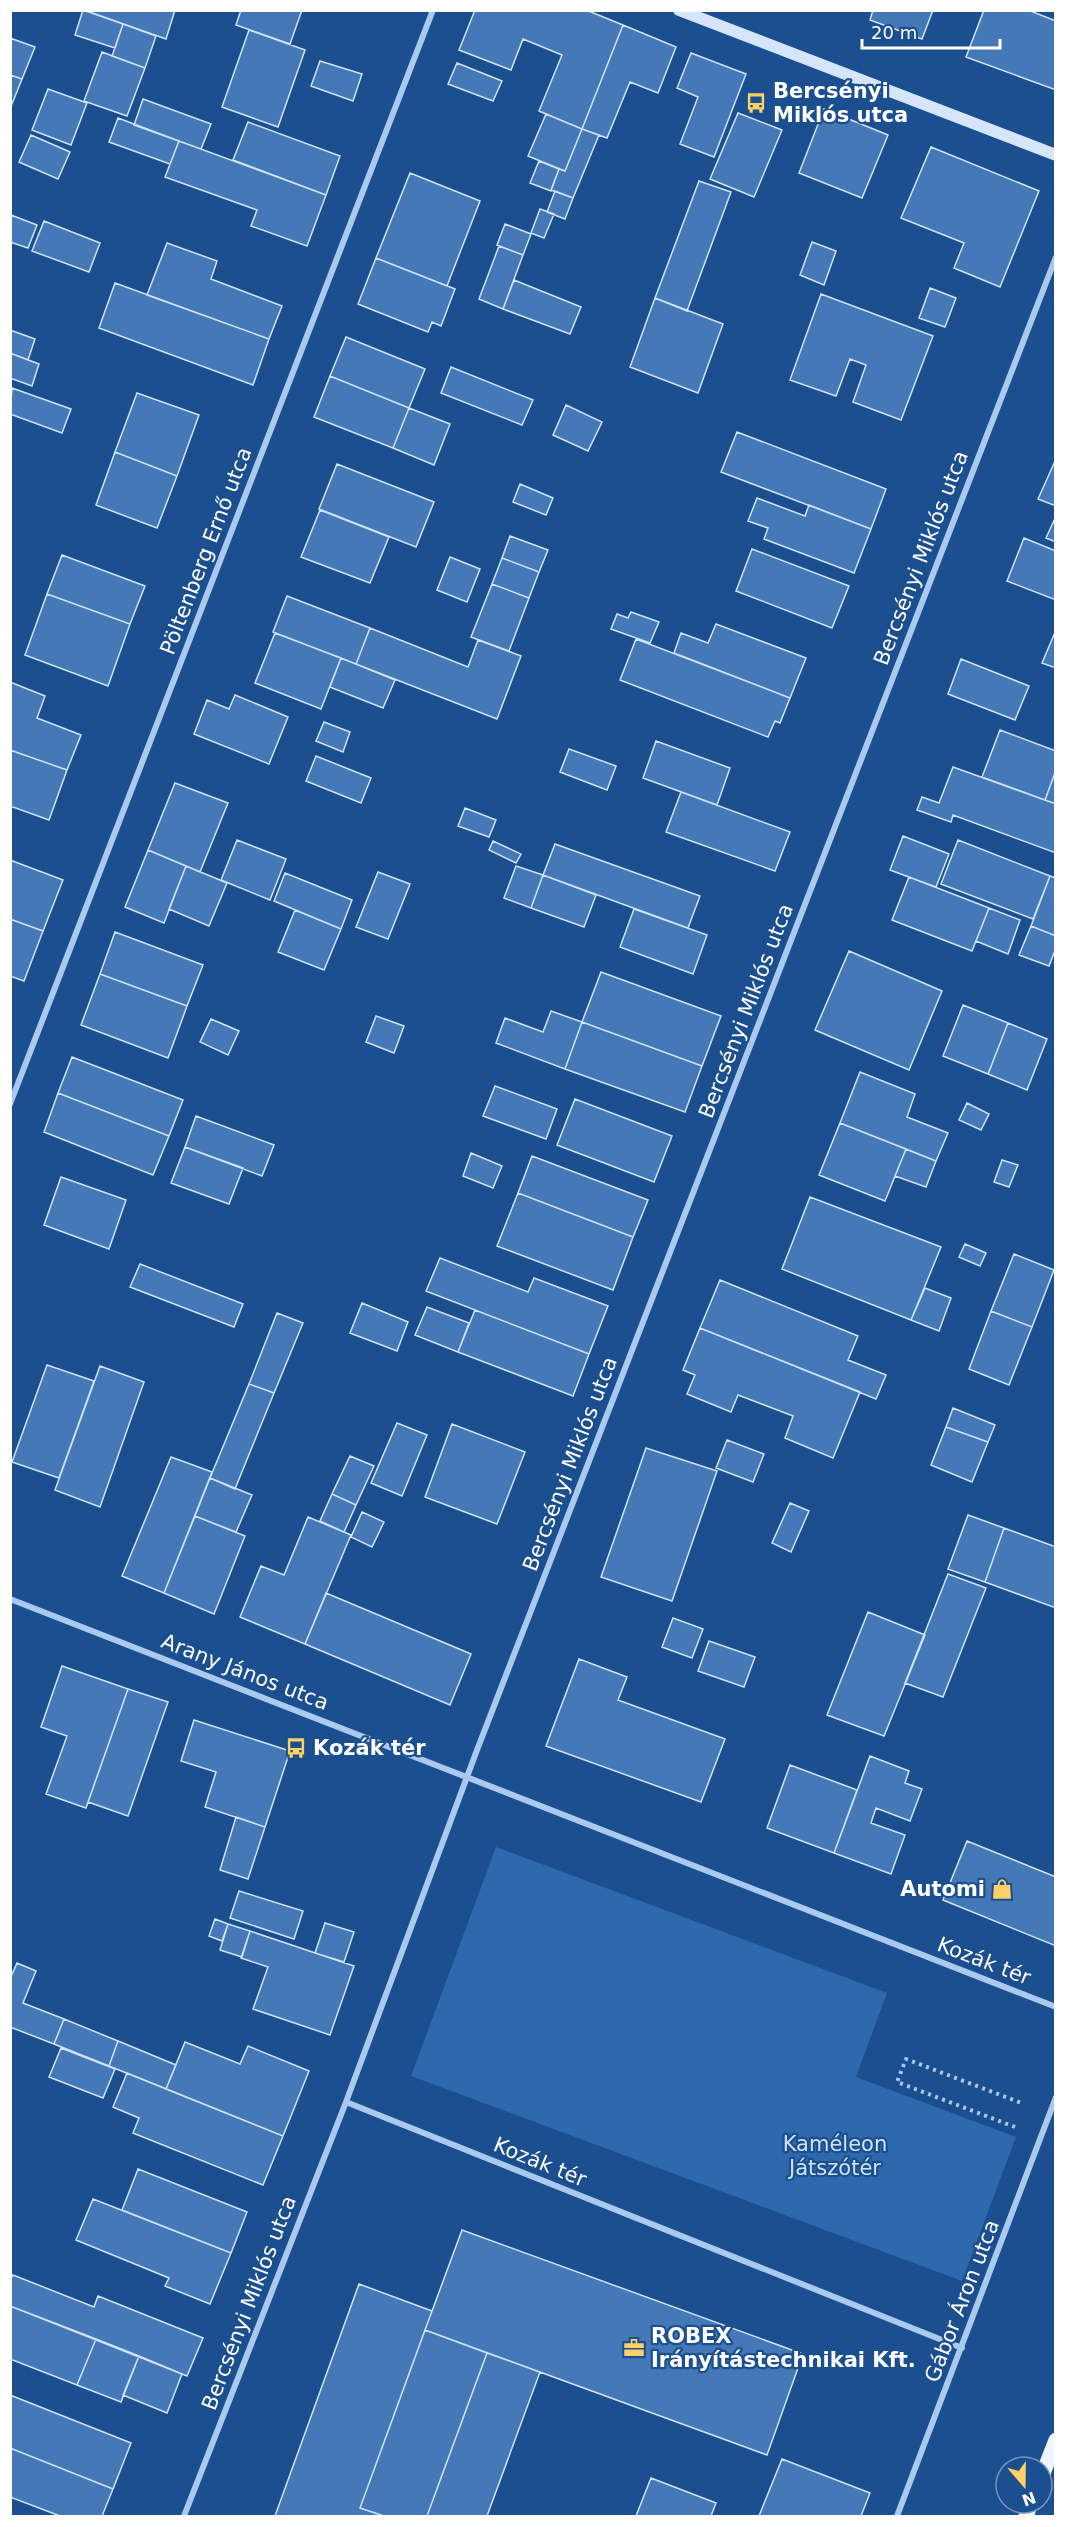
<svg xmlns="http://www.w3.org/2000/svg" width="1066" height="2527" font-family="'DejaVu Sans',sans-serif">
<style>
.green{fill:#2e69ad}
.building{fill:#4478b7;stroke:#cfe3fa;stroke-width:1.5}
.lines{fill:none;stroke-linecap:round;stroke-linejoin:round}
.path{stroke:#a9c9ee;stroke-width:4;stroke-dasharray:3 4.5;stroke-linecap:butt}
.street{stroke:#a9c9ee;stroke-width:6}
.secondary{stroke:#d6e6fa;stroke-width:12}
.primary{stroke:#f0f6ff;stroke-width:15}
.labels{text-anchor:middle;stroke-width:4.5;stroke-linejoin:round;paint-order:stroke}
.poi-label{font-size:21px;font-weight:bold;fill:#fff;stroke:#1b4f8f;text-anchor:start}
.street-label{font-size:21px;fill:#fff;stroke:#1b4f8f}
.park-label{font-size:21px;fill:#cfe3fa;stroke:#1b4f8f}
</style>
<rect width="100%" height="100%" fill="#1b4f8f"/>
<!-- green -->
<path class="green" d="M496,1847L887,1993L856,2077L1016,2137L962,2281L411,2076Z"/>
<!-- building -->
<path class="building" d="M83,10L123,24L115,48L75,35Z
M84,10H175L166,39Z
M241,10H302L290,44L236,25Z
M475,10H586L623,25L582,129L539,111L562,55L523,39L511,70L459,50Z
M873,10H933L922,39L870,20Z
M984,10H1028L1056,21V90L966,57Z
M123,24L156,36L145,68L112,56Z
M623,25L676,47L658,93L630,82L607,138L582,129Z
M249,30L305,50L278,127L222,107Z
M10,38L35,47L22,79L10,75Z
M102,52L145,68L127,116L84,101Z
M691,53L746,74L714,157L680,144L698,97L677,88Z
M320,61L362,74L353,101L311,86Z
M457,63L502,81L493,101L448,84Z
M10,75L22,79L10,109Z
M48,89L87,103L71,145L32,130Z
M143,99L211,124L201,149L134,125Z
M824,109L888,135L862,198L799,173Z
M738,113L782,130L754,197L710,179Z
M546,114L582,129L565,171L528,156Z
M118,118L179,141L170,164L109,142Z
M248,122L340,156L326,195L233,160Z
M582,129L599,135L573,198L551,190L559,169L565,171Z
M31,135L70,152L58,179L19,162Z
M179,141L326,195L307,246L251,226L257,210L165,177Z
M931,147L1039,191L1000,287L954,268L964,243L901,218Z
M539,161L559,169L551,191L530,183Z
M410,173L480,201L447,286L376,258Z
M699,181L731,192L687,311L655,298Z
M555,191L573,198L565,219L547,212Z
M540,209L554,214L544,238L531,233Z
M11,215L37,225L28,248L10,242Z
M44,221L100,243L89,272L32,251Z
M505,224L531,234L523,255L497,245Z
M812,242L836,251L824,285L800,275Z
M167,243L217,261L211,279L282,306L269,339L147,295Z
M499,246L523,255L503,309L479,299Z
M376,258L455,289L441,326L432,322L428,332L358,304Z
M514,280L581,307L570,334L503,309Z
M115,283L269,339L253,385L99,328Z
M930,288L956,298L945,327L919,318Z
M821,294L933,336L901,420L853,402L866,365L850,359L836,396L790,380Z
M655,298L723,324L698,393L630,367Z
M10,330L35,339L28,360L10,353Z
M346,337L425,369L409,408L330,376Z
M10,353L39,364L32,386L10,378Z
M451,367L533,400L522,425L441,393Z
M330,376L409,408L393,448L314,417Z
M12,388L71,409L62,433L10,414Z
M137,393L199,415L177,476L115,452Z
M566,405L602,422L588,451L553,435Z
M409,408L450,424L434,465L393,448Z
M737,432L886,489L871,529L721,472Z
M115,452L177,476L157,528L96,505Z
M1056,459V506L1038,499Z
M337,464L434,502L416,547L319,509Z
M520,484L553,498L546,515L513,502Z
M757,498L805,516L809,505L871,529L854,573L764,539L768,528L748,521Z
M320,510L389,537L370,583L301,557Z
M1056,516V542L1046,538Z
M510,536L548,550L539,572L502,558Z
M1024,538L1056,551V600L1007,581Z
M752,549L849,586L832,628L736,591Z
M62,555L145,586L130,624L47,594Z
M450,557L480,569L467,602L437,590Z
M502,558L539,572L529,598L492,584Z
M492,584L529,598L509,651L471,637Z
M47,594L130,624L108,686L25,655Z
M287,596L370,628L356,664L273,632Z
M631,612L659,622L650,643L611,629L617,614L628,618Z
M716,624L806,658L790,698L674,653L681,633L708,643Z
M370,628L468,667L478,640L521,656L497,719L356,664Z
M1056,630V668L1042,663Z
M275,633L341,658L321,709L255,683Z
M636,639L790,698L780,723L775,721L768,737L620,680Z
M341,658L395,680L383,708L330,687Z
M961,659L1029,686L1015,720L948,694Z
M10,682L45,696L37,718L81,735L67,770L10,750Z
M235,695L288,717L269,764L194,734L207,700L229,709Z
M324,722L350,732L343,752L316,741Z
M1000,730L1056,751V770L1045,800L982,777Z
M656,741L730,768L717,805L643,778Z
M569,749L616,766L607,790L560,772Z
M10,750L67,770L49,820L10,806Z
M316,756L371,778L361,803L306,781Z
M953,767L1056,804V853L953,815L951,822L917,810L922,797L939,803Z
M1056,770V804L1045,800Z
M175,783L228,803L200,872L148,850Z
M681,792L790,832L775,871L666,832Z
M465,808L496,820L489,837L458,826Z
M903,836L949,854L936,887L890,870Z
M237,840L286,859L270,900L221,880Z
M958,840L1050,876L1033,919L941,884Z
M493,841L521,854L516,863L489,850Z
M555,844L700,896L688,928L543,875Z
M148,850L186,866L164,923L125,907Z
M10,860L63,880L43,931L10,919Z
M186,866L227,883L209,926L169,909Z
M516,866L543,875L531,908L504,898Z
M378,872L410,884L388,939L356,927Z
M285,873L352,900L341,929L274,901Z
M543,875L596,895L584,927L531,908Z
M1050,876L1056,878V936L1031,926Z
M909,877L989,908L972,951L892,920Z
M989,908L1020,920L1008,954L976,941Z
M634,909L707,935L693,974L620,947Z
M295,910L341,929L324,970L278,952Z
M10,919L43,931L24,981L10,976Z
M1031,926L1056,936V948L1049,966L1019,955Z
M115,932L203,965L187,1006L100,974Z
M849,951L942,991L909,1070L815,1030Z
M601,972L721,1016L702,1066L582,1022Z
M100,974L187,1006L168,1058L81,1025Z
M963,1005L1008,1023L988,1074L943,1056Z
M551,1011L582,1022L565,1069L496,1043L505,1018L543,1032Z
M376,1016L404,1026L394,1053L366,1042Z
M211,1019L239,1031L228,1055L200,1042Z
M582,1022L702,1066L685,1112L565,1069Z
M1008,1023L1047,1039L1027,1090L988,1074Z
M72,1057L183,1100L169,1136L58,1093Z
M860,1072L915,1094L907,1117L948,1133L936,1161L840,1123Z
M495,1086L557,1109L546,1139L483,1116Z
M58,1093L169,1136L153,1175L44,1132Z
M575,1099L672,1136L654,1182L557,1145Z
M967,1103L989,1114L981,1130L959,1120Z
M196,1116L274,1145L262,1176L185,1147Z
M840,1123L906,1149L885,1201L819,1175Z
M185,1147L243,1168L229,1204L171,1183Z
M906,1149L936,1161L926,1187L895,1176Z
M471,1153L502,1166L493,1188L463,1176Z
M532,1156L648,1200L633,1237L518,1193Z
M1002,1160L1018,1165L1009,1187L994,1182Z
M61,1177L126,1200L109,1249L44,1225Z
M518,1193L633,1237L613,1290L497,1246Z
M810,1197L941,1247L911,1320L782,1269Z
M965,1244L986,1253L980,1266L959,1257Z
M1014,1254L1054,1270L1032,1327L991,1311Z
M440,1258L528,1292L534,1278L608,1306L589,1354L426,1291Z
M140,1264L243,1304L234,1327L130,1287Z
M720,1280L858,1336L848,1360L886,1375L876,1399L700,1328Z
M925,1288L951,1298L939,1331L911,1320Z
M362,1303L408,1322L397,1351L350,1333Z
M427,1307L469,1323L458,1352L415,1335Z
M475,1310L589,1354L573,1396L458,1352Z
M991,1311L1032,1327L1009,1385L969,1369Z
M277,1313L303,1323L274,1393L249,1384Z
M700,1328L860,1392L833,1458L785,1438L793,1416L738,1395L731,1412L687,1394L695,1375L683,1370Z
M47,1365L94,1381L59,1478L12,1462Z
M100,1366L144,1382L100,1507L55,1490Z
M249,1384L274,1393L235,1489L210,1478Z
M953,1408L995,1425L988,1442L946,1427Z
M397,1423L427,1435L402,1496L371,1483Z
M452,1424L525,1452L497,1524L425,1497Z
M946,1427L988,1442L972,1482L931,1465Z
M727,1440L764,1454L753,1482L716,1468Z
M646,1448L717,1471L672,1601L601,1577Z
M350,1456L374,1466L356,1505L332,1494Z
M171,1457L212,1472L164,1593L122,1576Z
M210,1478L252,1495L236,1532L195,1516Z
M332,1494L356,1505L344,1532L320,1521Z
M790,1503L809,1511L791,1552L772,1543Z
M362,1512L384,1522L372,1547L351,1537Z
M968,1515L1004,1528L985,1582L948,1569Z
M195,1516L245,1536L214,1614L164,1593Z
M308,1517L351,1535L305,1644L240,1617L261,1566L284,1575Z
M1004,1528L1056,1547V1608L985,1582Z
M948,1574L986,1588L943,1697L905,1683Z
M326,1593L471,1654L450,1705L305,1644Z
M868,1612L925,1635L884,1736L827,1715Z
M673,1618L703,1629L692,1658L662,1647Z
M709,1641L755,1657L744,1687L698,1671Z
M579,1659L627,1677L618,1700L725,1739L701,1802L546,1746Z
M62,1666L128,1689L86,1808L46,1794L67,1736L41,1727Z
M128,1689L168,1702L128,1816L88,1802Z
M194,1720L290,1751L265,1827L205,1807L216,1772L181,1761Z
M870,1756L909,1771L905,1783L922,1789L910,1821L876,1808L871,1823L905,1835L891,1874L834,1853Z
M790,1765L857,1790L834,1853L767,1828Z
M236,1817L265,1827L248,1879L220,1870Z
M967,1841L1056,1877V1946L943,1900Z
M239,1891L303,1911L294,1939L230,1918Z
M215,1919L228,1924L222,1941L209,1936Z
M325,1923L354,1932L344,1962L315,1953Z
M228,1924L250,1931L242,1957L220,1950Z
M250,1931L354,1966L330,2035L253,2009L268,1967L241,1958Z
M17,1963L36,1971L23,2003L64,2019L54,2044L10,2027V1979Z
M64,2019L118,2041L109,2066L54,2044Z
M118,2041L176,2065L166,2089L109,2066Z
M185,2042L240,2064L248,2046L309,2071L283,2136L166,2089Z
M61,2048L115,2069L103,2098L49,2077Z
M127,2073L283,2136L263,2185L133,2133L139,2118L113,2107Z
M138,2169L247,2212L231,2253L122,2210Z
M93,2199L231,2253L210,2304L165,2286L169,2278L76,2240Z
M462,2230L803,2354L767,2455L425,2330Z
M13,2275L94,2307L98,2296L203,2338L187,2376L10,2306V2280Z
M359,2284L432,2311L360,2508L384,2516H275Z
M10,2306L96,2339L77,2385L10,2359Z
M425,2330L487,2353L427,2516H384L360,2508Z
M96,2339L139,2356L121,2402L77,2385Z
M487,2353L540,2372L487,2516H427Z
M139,2356L182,2374L167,2413L123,2395Z
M10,2395L131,2443L113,2489L10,2448Z
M10,2448L113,2489L102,2516H60L10,2497Z
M782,2459L870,2493L861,2516H759Z
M651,2478L716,2503L711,2516H636Z"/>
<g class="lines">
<!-- path -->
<path class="path" d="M1015,2127L897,2082L906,2059L1024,2104"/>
<!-- street -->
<path class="street" d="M10,1104L433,10
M10,1599L1056,2007
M346,2102L962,2348
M184,2516L346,2102L477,1750L1056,257
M897,2516L1056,2097"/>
<!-- secondary -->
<path class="secondary" d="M679,10L1056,155"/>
<!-- primary -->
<path class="primary" d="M1042,2476L1056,2440
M1026,2516L1031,2503"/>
</g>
<!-- icons -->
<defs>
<g id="bus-bare" transform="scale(1.62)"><path d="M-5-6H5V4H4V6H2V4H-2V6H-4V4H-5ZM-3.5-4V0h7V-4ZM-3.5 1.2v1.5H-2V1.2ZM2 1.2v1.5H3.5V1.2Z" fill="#ffd166" stroke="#1b4f8f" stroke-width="2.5" paint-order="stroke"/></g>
<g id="shop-bare" transform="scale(1.62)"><path d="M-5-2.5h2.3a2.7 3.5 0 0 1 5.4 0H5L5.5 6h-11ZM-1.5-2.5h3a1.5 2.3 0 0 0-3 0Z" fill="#ffd166" stroke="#1b4f8f" stroke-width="2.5" paint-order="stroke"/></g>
<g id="office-bare" transform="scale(1.62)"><path d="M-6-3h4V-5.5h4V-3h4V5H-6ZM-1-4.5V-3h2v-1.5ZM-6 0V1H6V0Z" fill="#ffd166" stroke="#1b4f8f" stroke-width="2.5" paint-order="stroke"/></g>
</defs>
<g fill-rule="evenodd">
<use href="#bus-bare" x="756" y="103"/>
<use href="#bus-bare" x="296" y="1748"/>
<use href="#shop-bare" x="1002" y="1889"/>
<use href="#office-bare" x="634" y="2348"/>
</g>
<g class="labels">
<!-- poi labels -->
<g class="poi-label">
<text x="773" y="98">Bercsényi<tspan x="773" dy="24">Miklós utca</tspan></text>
<text x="313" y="1755">Kozák tér</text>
<text x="985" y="1896" text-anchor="end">Automi</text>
<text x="651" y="2343">ROBEX<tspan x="651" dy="24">Irányítástechnikai Kft.</tspan></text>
</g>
<!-- street labels -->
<g class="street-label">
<text transform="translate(206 551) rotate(-69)" y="7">Pöltenberg Ernő utca</text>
<text transform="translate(921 558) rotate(-69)" y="7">Bercsényi Miklós utca</text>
<text transform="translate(746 1011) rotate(-69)" y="7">Bercsényi Miklós utca</text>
<text transform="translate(570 1464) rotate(-69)" y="7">Bercsényi Miklós utca</text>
<text transform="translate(245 1672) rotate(21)" y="7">Arany János utca</text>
<text transform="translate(984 1961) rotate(21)" y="7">Kozák tér</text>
<text transform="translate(540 2162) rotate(22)" y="7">Kozák tér</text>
<text transform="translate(962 2301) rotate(-69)" y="7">Gábor Áron utca</text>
<text transform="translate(249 2303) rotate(-69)" y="7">Bercsényi Miklós utca</text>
</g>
<!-- park labels -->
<g class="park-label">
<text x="835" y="2151">Kaméleon<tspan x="835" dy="24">Játszótér</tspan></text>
</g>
</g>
<!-- border -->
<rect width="1066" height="2527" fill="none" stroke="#ffffff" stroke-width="24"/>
<!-- north arrow -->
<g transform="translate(1024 2485) rotate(160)"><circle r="28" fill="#1b4f8f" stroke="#7695bc" stroke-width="1.5"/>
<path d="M0-4.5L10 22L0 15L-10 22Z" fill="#ffd166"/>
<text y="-9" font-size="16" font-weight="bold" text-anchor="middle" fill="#ffffff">N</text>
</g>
<!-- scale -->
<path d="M862 39v9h138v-9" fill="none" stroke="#ffffff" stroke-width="3"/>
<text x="871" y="39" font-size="18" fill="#ffffff" stroke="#1b4f8f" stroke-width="4.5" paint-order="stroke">20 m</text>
</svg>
